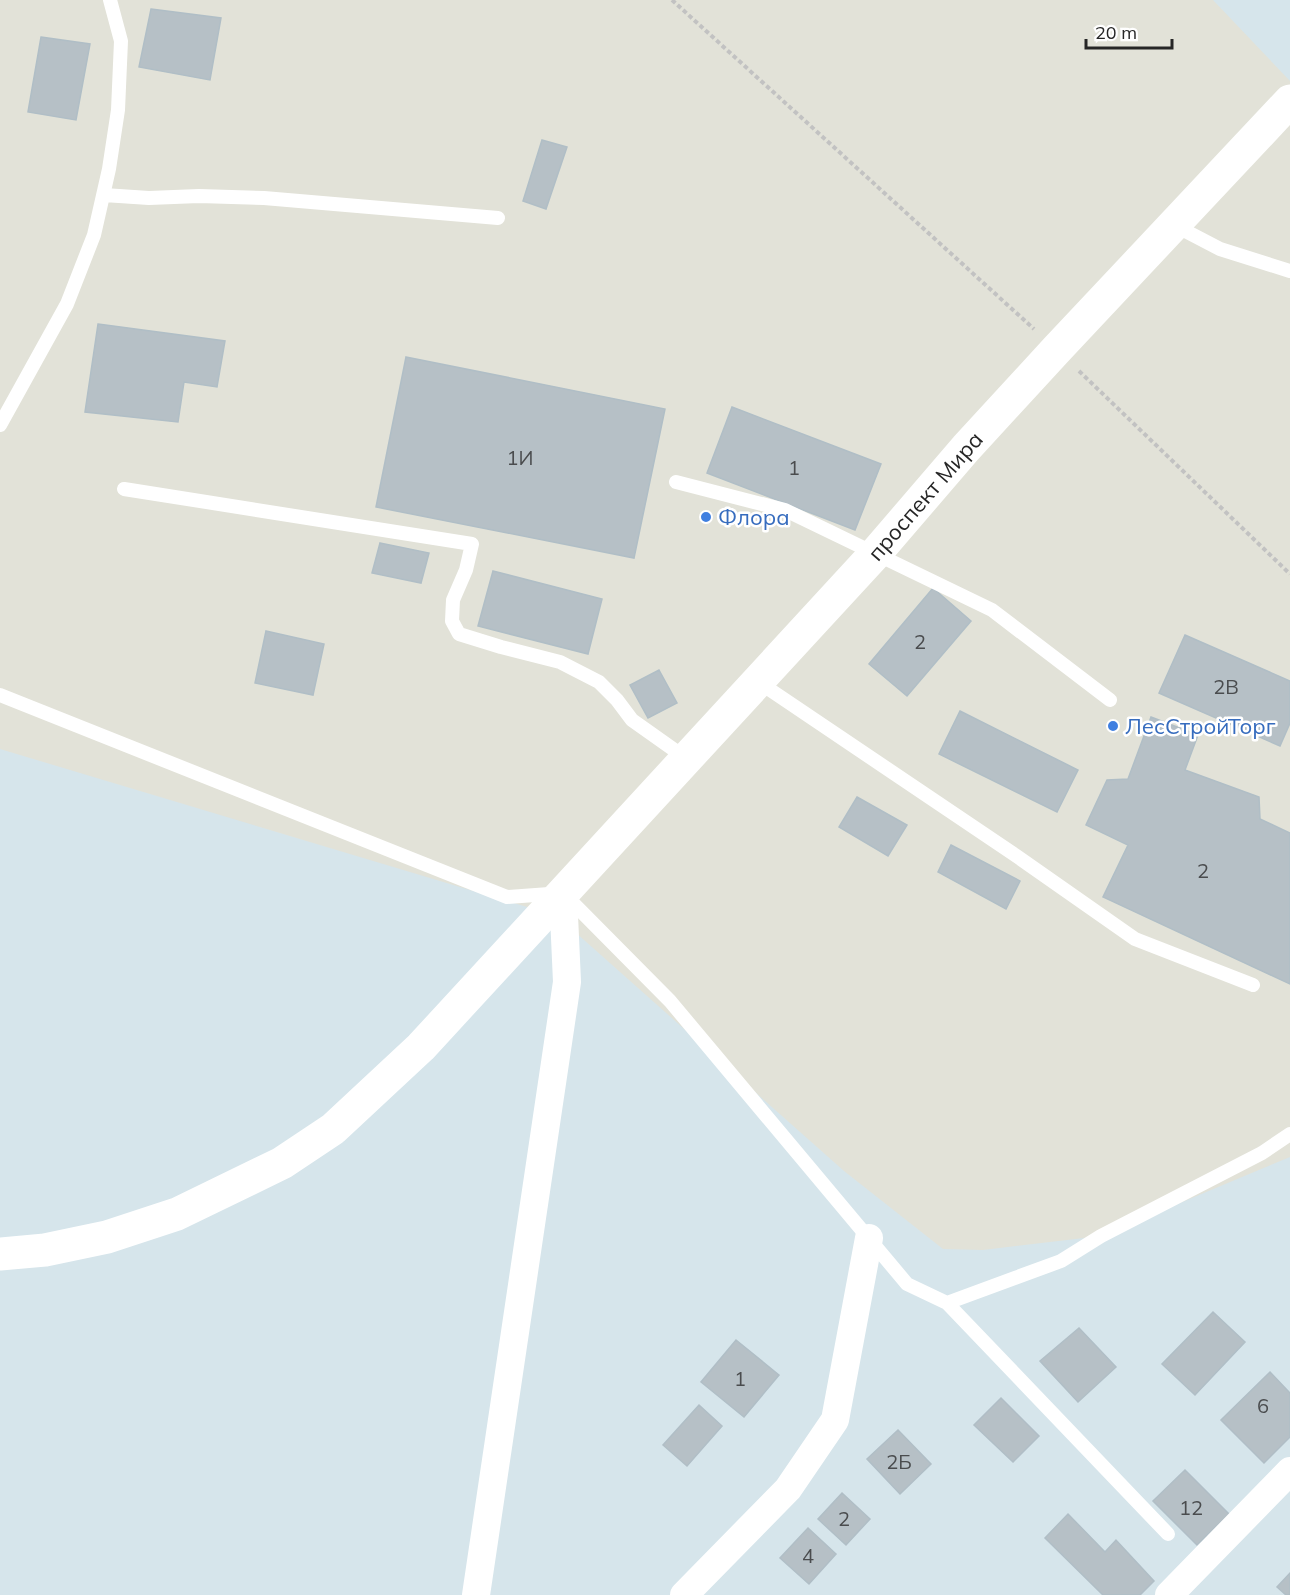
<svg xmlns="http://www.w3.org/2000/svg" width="1290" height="1595" font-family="Mulish,sans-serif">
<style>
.industrial{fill:#e2e2d8}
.building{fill:#b6c0c6;stroke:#b0bec6;stroke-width:1.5}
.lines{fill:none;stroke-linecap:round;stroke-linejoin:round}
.path{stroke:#c2c2c2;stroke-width:4;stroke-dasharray:4.5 3;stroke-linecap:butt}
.service{stroke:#fff;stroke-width:14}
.minor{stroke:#fff;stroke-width:28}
.tertiary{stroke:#fff;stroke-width:33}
.shop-dot{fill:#3f7fe0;stroke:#fff;stroke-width:2}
.labels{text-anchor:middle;stroke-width:5;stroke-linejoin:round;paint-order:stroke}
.number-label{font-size:20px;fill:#4a4c4e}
.street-label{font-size:22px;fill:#262626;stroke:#fff}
.shop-label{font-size:22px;fill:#366cbe;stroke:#fff;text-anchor:start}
</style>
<rect width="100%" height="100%" fill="#d6e5eb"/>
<!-- industrial -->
<path class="industrial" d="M0,0H1213L1290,81V1157L1101,1236L983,1250L943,1249L844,1171L557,916L0,749Z"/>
<!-- building -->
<path class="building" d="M151,9L221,18L210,80L139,67Z
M41,37L90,44L76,120L28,112Z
M542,140L567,147L546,209L523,201Z
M98,324L225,341L217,387L184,382L178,422L85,412Z
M406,357L665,409L634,558L376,507Z
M732,407L881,464L855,530L707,473Z
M380,543L429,553L421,583L372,573Z
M493,571L602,599L588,654L478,626Z
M933,588L971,621L907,696L869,664Z
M266,631L324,644L313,695L255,683Z
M1185,635L1290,681V723L1280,746L1159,693Z
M659,670L677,703L648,718L630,685Z
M960,711L1078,770L1057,812L939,754Z
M1151,717L1198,735L1185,770L1259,797L1260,819L1290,833V984L1103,897L1128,845L1086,825L1107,780L1128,779Z
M857,797L907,825L888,856L839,827Z
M951,845L1020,881L1006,909L938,872Z
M1213,1312L1245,1342L1195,1395L1162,1364Z
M1079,1328L1116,1367L1078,1402L1040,1361Z
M736,1340L779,1375L744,1417L701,1382Z
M1270,1372L1290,1393V1437L1264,1463L1221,1420Z
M1001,1398L1039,1436L1013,1462L974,1425Z
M699,1405L722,1426L687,1466L663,1445Z
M898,1430L931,1464L900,1494L867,1459Z
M1185,1470L1229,1514L1197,1545L1153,1501Z
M842,1493L870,1519L846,1545L818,1519Z
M1068,1514L1105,1552L1116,1540L1154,1581L1140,1595H1103L1045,1538Z
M808,1528L836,1554L809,1584L780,1558Z
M1290,1573V1595H1286L1277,1587Z"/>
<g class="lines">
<!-- path -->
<path class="path" d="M672,0L1034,329
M1079,371L1290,574"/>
<!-- service -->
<path class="service" d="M104,195L149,198L199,196L264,198L498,218
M1174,225L1220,249L1290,271
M0,425L67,304L94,235L109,169L118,110L121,41L110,0
M676,482L785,510L992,610L1110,700
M124,489L472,544L466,570L453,600L452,621L459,634L501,647L560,662L599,682L617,700L632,720L687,759
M757,681L1018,857L1135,939L1253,985
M0,695L507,897L563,893L670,1001L907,1284L947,1303L1061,1261L1101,1236L1262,1153L1290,1134
M947,1303L1168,1534"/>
<!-- minor -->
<path class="minor" d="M476,1595L567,982L563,893
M684,1595L788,1489L835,1420L869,1238
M1169,1595L1290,1471"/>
<!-- tertiary -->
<path class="tertiary" d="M0,1254L45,1250L107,1237L177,1214L282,1163L333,1129L421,1047L875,554L966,448L1057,349L1290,101"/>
</g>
<!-- markers -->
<g class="shop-dot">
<circle cx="706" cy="517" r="6"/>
<circle cx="1113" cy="726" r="6"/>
</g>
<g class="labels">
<!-- number labels -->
<g class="number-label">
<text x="520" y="465">1И</text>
<text x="794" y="475">1</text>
<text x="920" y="649">2</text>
<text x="1226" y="694">2В</text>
<text x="1203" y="878">2</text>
<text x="740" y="1386">1</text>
<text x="1263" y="1413">6</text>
<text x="899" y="1469">2Б</text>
<text x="1191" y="1515">12</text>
<text x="844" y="1526">2</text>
<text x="808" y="1563">4</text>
</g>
<!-- street labels -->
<g class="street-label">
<text transform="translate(925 496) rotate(-49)" y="8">проспект Мира</text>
</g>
<!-- shop labels -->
<g class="shop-label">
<text x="718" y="525">Флора</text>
<text x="1125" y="734">ЛесСтройТорг</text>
</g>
</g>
<!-- scale -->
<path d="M1086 39v9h86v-9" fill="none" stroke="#262626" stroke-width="3"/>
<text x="1095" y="39" font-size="18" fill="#262626" stroke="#ffffff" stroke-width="4.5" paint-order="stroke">20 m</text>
</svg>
